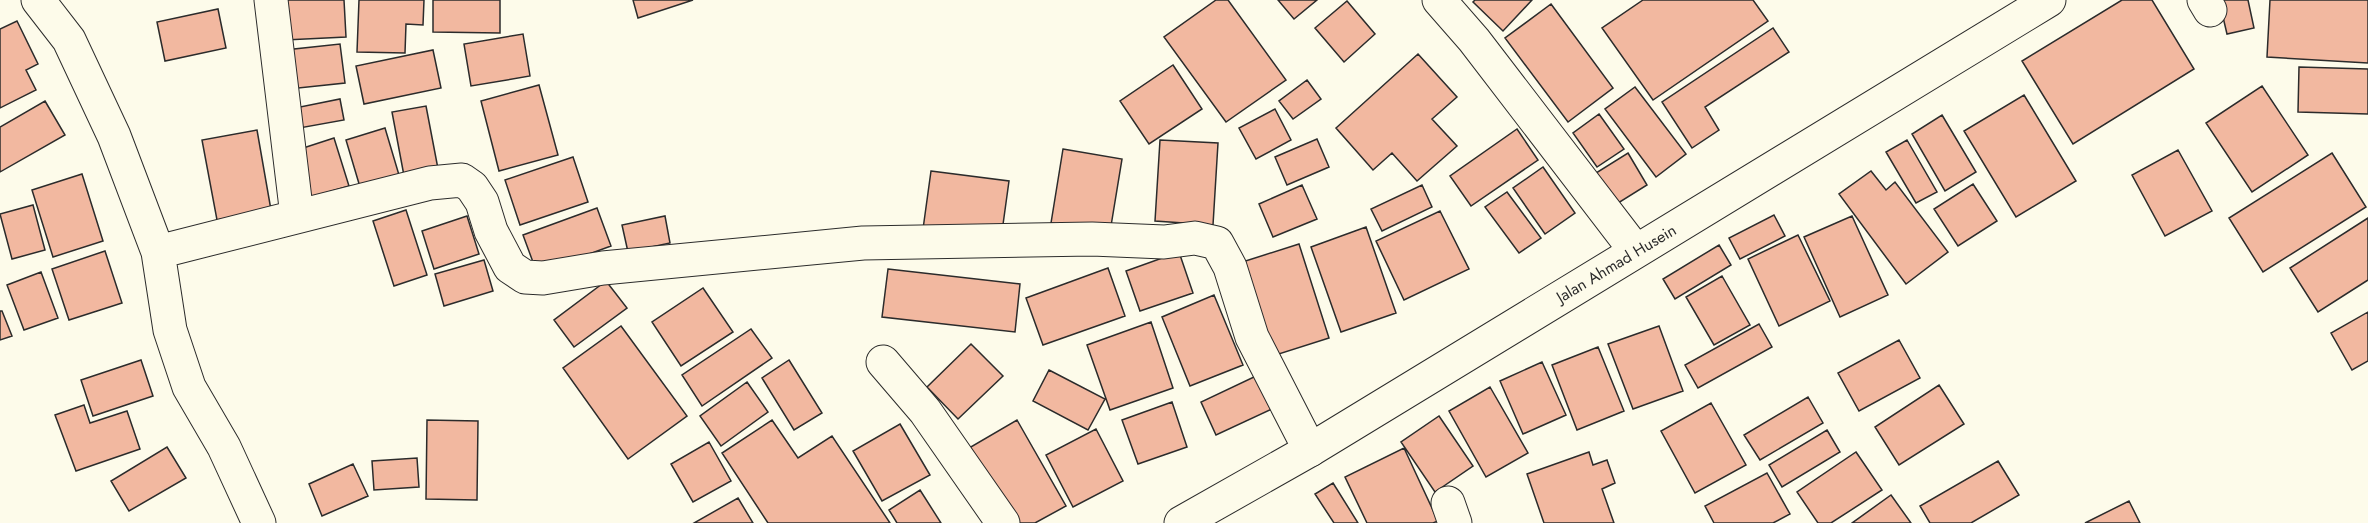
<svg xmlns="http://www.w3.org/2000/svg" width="2368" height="523" font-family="Jost,sans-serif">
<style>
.building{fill:#f2b8a0;stroke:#2b2b2b;stroke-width:1.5}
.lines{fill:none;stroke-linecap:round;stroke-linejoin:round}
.street-casing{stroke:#2b2b2b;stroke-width:35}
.secondary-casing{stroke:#2b2b2b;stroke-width:35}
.street{stroke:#fdfbea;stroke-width:33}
.secondary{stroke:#fdfbea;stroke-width:33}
.labels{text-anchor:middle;stroke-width:4.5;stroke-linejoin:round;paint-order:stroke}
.street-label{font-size:16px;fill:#2b2b2b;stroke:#fdfbea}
</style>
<rect width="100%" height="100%" fill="#fdfbea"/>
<!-- building -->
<path class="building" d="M282,0H344L346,37L285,40Z
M359,0H424L423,25L406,24L405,53L357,52Z
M433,0H500V33L433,32Z
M633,0H693L638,18Z
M1216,0H1228L1286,80L1226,122L1164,37Z
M1278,0H1317L1294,19Z
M1475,0H1532L1503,31L1473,2Z
M1643,0H1753L1768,21L1653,100L1602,28Z
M2122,0H2152L2194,69L2073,144L2022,61Z
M2219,0H2248L2254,28L2227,34Z
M2270,0H2368V63L2267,57Z
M1347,1L1375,34L1344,62L1315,28Z
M1551,4L1613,88L1568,122L1505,38Z
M218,9L226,48L165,61L157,22Z
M17,21L38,64L26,70L36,90L0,108V29Z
M1773,28L1789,52L1705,107L1719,130L1692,148L1662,102Z
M523,34L530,76L471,86L464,44Z
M340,44L345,83L289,89L285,50Z
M433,50L441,88L364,104L356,66Z
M1418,54L1457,97L1432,119L1457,146L1417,181L1392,153L1373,170L1336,128Z
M1173,65L1202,109L1149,144L1120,101Z
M2299,67L2368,69V114L2298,112Z
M1307,80L1321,99L1293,119L1279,101Z
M539,85L558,155L499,171L481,101Z
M2262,86L2308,155L2252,192L2206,123Z
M1635,87L1686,154L1656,177L1605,109Z
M2024,95L2076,181L2016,217L1964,131Z
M340,99L344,120L294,129L290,109Z
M45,101L65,135L0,172V127Z
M426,106L439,174L405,181L392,112Z
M1275,109L1291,140L1256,159L1239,128Z
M1599,114L1624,149L1597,167L1573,133Z
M1942,115L1976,172L1945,191L1912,134Z
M385,128L399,175L360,187L346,140Z
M1517,129L1538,160L1471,206L1450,176Z
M257,130L271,210L217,220L202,140Z
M334,138L349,186L308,198L294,151Z
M1317,139L1329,167L1287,185L1275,157Z
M1160,140L1218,143L1213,225L1155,221Z
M1907,140L1937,192L1916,203L1886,152Z
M1063,149L1122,159L1110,232L1051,223Z
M2178,150L2212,211L2165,236L2132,175Z
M1628,153L1647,185L1607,210L1588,178Z
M2332,153L2366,207L2263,272L2229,218Z
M573,157L588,202L520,225L505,180Z
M1543,167L1575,213L1545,234L1513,188Z
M931,171L1009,181L1001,239L923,229Z
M1871,171L1886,190L1895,182L1948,252L1906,284L1839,194Z
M82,174L103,241L53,257L32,190Z
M1973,184L1997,221L1958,246L1934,209Z
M1302,185L1317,219L1273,237L1259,204Z
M1422,185L1432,207L1382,231L1371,209Z
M1507,192L1541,238L1519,253L1485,207Z
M33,205L45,250L12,259L0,214Z
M597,208L611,246L537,273L523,235Z
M406,210L427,275L394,286L373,221Z
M1440,211L1469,269L1404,300L1376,241Z
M1774,215L1785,236L1740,259L1729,238Z
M467,216L479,254L434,269L422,231Z
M665,216L670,243L628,252L622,225Z
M1852,216L1888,295L1840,317L1804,237Z
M2368,218V280L2318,312L2290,268Z
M1366,227L1396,313L1341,332L1311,247Z
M1798,235L1830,301L1779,326L1748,259Z
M1299,244L1329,338L1266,358L1236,264Z
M1719,245L1731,265L1675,299L1663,279Z
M105,251L122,303L69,320L52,269Z
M1179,252L1193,293L1140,311L1126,271Z
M484,260L493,291L444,306L435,274Z
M1108,268L1125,316L1043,345L1026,298Z
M888,269L1020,284L1015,332L882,317Z
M41,272L58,318L24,330L7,285Z
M1722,276L1750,325L1714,345L1686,297Z
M606,281L627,308L574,347L554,320Z
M703,288L733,332L681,366L652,322Z
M1214,295L1243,365L1190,386L1162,317Z
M0,311H2L12,336L0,340Z
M2368,312V361L2352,370L2331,333Z
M1151,322L1173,388L1110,410L1087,345Z
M1759,324L1772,347L1698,388L1685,365Z
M621,326L687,416L628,459L563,368Z
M1659,326L1683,391L1633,409L1608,344Z
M751,329L772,358L702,406L682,375Z
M1899,340L1920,378L1859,411L1838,373Z
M971,344L1003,376L958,419L927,387Z
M1598,347L1624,411L1577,430L1552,365Z
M141,360L153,396L93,416L81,380Z
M789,360L822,413L794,430L762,378Z
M1542,362L1566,415L1523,434L1500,381Z
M1049,370L1105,399L1088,430L1033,401Z
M1256,376L1272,409L1216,435L1201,402Z
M747,382L768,412L721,446L700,416Z
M1939,385L1964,424L1899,465L1875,427Z
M1490,387L1528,453L1486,477L1449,411Z
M1808,397L1823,423L1760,460L1744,435Z
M1172,402L1187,447L1138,464L1122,420Z
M1711,403L1746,465L1695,493L1661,431Z
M84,405L90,423L127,411L140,449L76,471L55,415Z
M1439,416L1473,466L1435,492L1401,442Z
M427,420L478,421L477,500L426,499Z
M772,420L798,458L832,436L890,523H768L722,453Z
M1017,420L1066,506L1035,523H1012L969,448Z
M900,424L930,475L882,501L853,451Z
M1096,429L1123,481L1073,507L1046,455Z
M1827,430L1840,452L1782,487L1769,465Z
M709,442L731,481L693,502L671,464Z
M167,447L186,478L129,511L111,481Z
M1404,448L1438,521L1433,523H1367L1345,477Z
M1589,452L1593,465L1607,460L1615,483L1602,489L1614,523H1544L1527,474Z
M1856,452L1882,490L1831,523H1818L1797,492Z
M417,458L419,487L374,490L372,461Z
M1998,461L2019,495L1971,523H1930L1920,506Z
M353,464L368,496L322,516L309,484Z
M1767,473L1790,514L1773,523H1714L1705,506Z
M1333,483L1358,523H1334L1315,494Z
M920,490L941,523H897L889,510Z
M1891,495L1911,523H1852Z
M738,498L753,523H694Z
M2129,501L2140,523H2085Z"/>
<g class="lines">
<!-- street casing -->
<g class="street-casing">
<path id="street" d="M38,0L69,40L114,136L158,252L170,330L189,387L224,447L259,523
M271,0L297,216
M1439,0L1474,40L1635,250
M2204,0L2210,10
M158,252L430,183L462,180L472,187L482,202L491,231L510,267L525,277L543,278L603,268L863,243L1092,239L1164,242L1195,238L1217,243L1230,267L1252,337L1310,450
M883,362L925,411L1003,523
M1448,503L1455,523"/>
</g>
<!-- secondary casing -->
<g class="secondary-casing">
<path id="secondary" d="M1181,523L1310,450L2049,0"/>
</g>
<!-- street -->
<use href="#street" class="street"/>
<!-- secondary -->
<use href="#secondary" class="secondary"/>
</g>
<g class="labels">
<!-- street labels -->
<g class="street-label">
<text transform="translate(1616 263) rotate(-31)" y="6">Jalan Ahmad Husein</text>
</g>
</g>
</svg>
